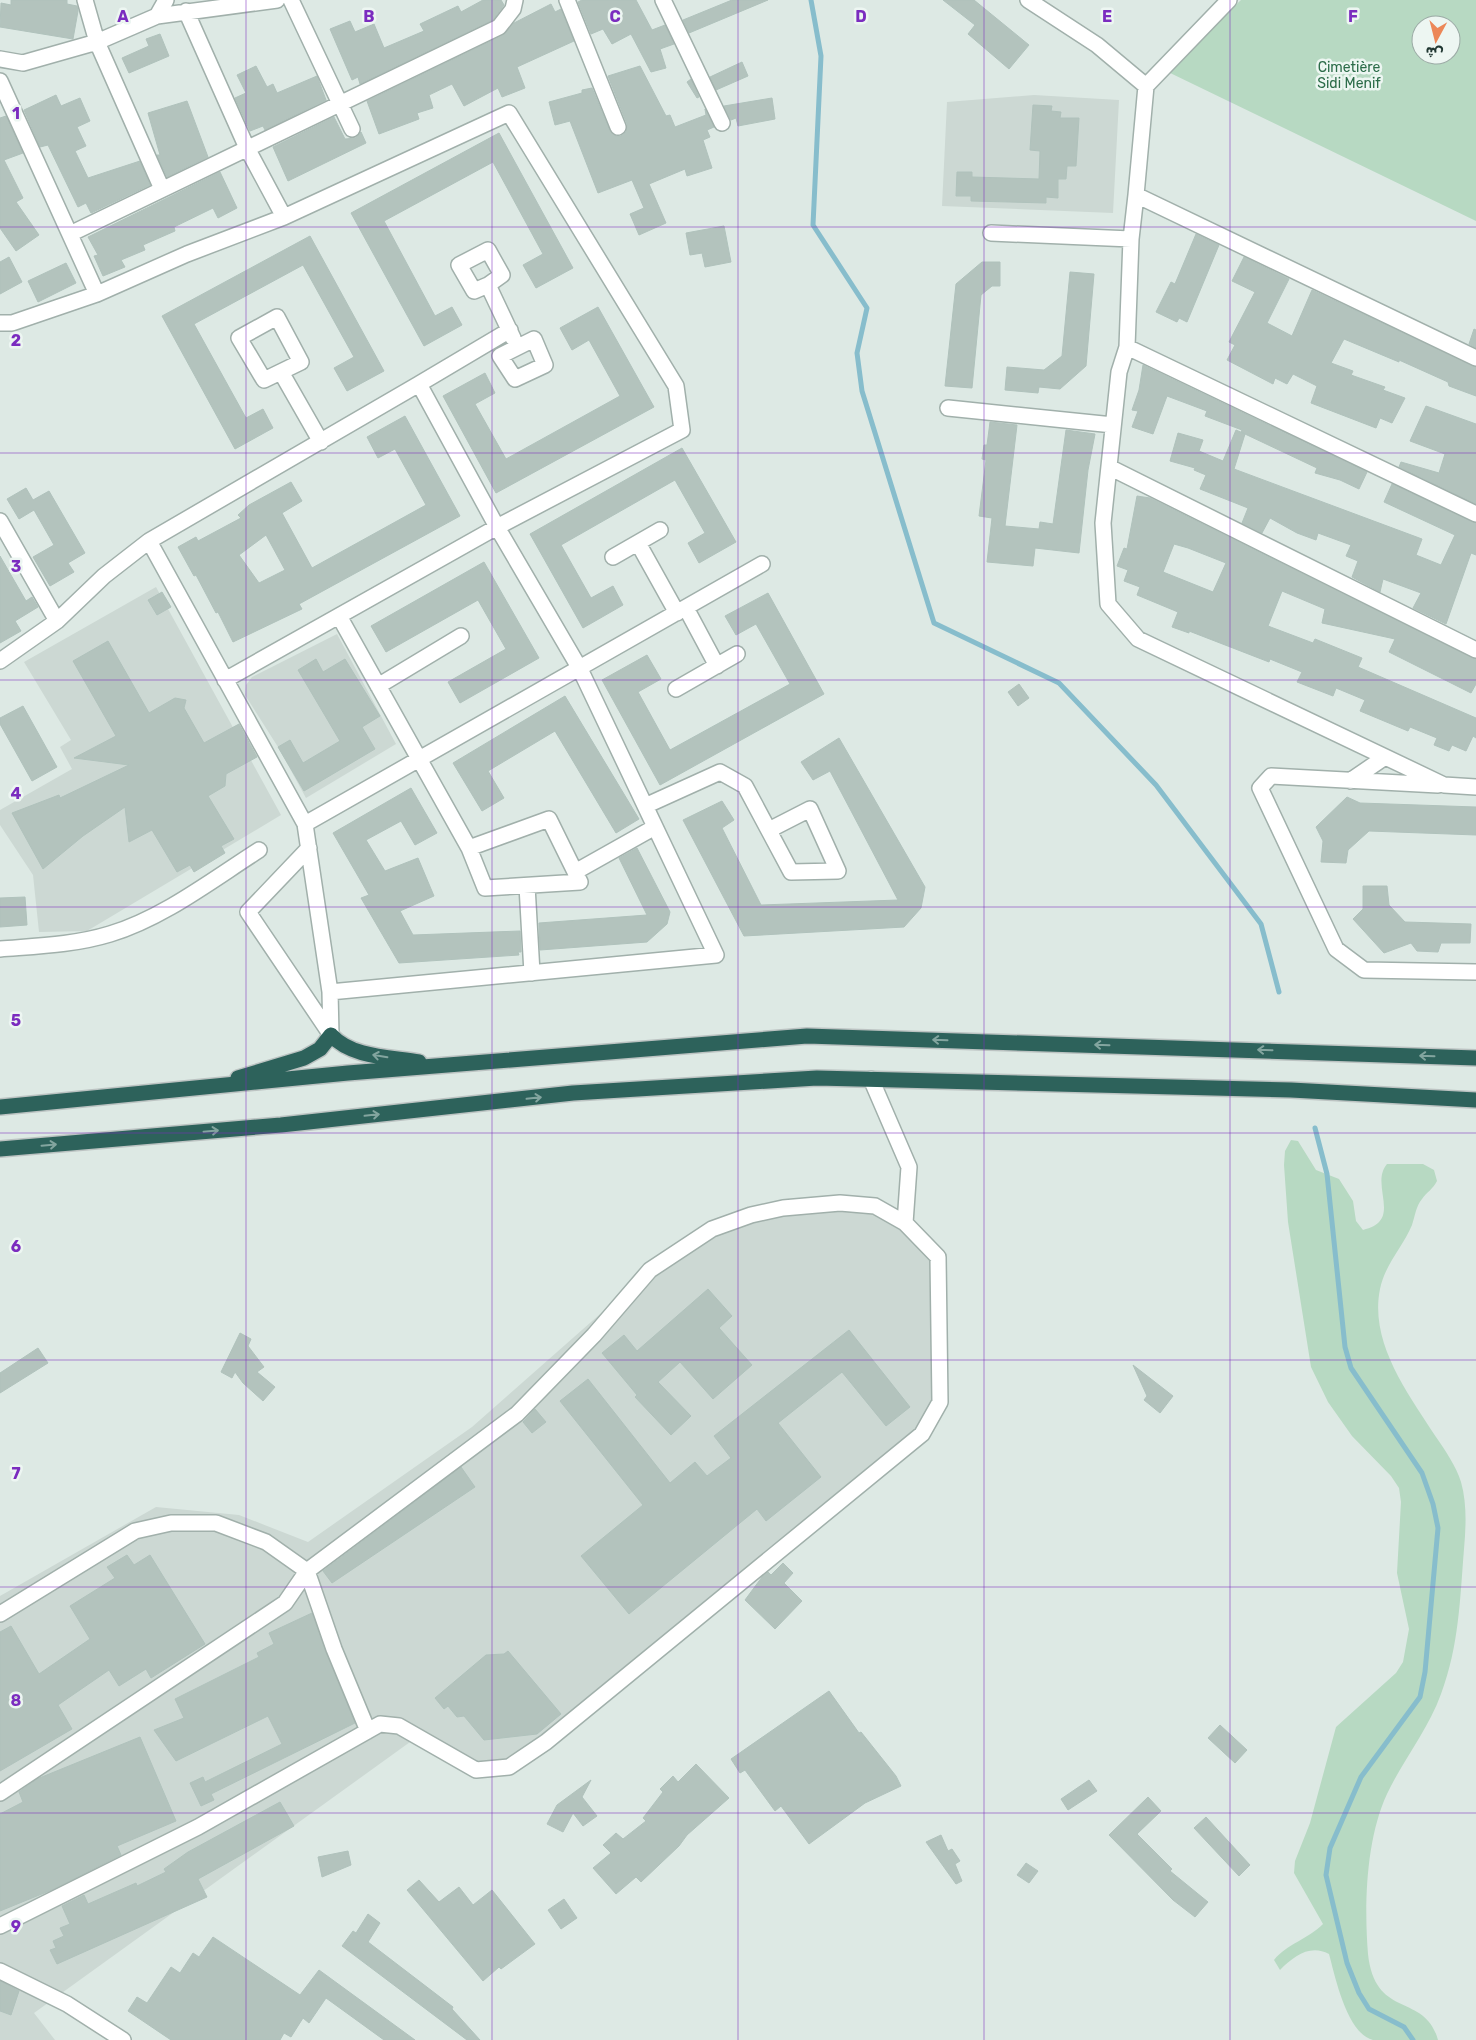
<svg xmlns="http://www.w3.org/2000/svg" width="1476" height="2040" font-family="Rubik,'Noto Naskh Arabic',sans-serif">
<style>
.built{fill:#ccd8d3}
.green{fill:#b7d9c2;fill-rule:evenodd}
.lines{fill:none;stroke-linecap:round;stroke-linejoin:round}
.stream{stroke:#87bdcc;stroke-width:5}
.building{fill:#b3c3bd;stroke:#b0c2bc;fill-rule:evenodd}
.minor-casing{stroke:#a1b0ab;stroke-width:18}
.highway-casing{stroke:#bcc3c2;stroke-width:18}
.minor{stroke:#fff;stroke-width:15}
.highway{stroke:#2d625b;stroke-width:15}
.oneway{stroke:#83a59f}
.grid{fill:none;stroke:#7b2cbf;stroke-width:1;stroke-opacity:0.55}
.labels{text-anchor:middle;stroke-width:5;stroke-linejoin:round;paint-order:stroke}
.park-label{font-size:14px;fill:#2c6c49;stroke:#edf6f2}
.grid-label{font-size:16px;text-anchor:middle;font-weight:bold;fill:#7b2cbf;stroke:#edf6f2;stroke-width:5;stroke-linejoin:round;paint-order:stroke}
</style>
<rect width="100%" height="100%" fill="#dde9e4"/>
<!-- built -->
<path class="built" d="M1034,95L1119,100L1113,213L942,206L947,102Z
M156,587L281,815L87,931L39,932L33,875L0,825V810L72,769L60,747L71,740L24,662Z
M337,634L396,744L306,798L278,747L245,695L246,685L252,677Z
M875,1206L938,1257L940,1402L922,1434L509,1767L476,1770L417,1737L34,2013L55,2040H0V1596L156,1507L239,1515L308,1542L472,1427L650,1270L751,1215Z"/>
<!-- green -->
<path class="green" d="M1241,0H1476V221L1166,71ZM1421,25H1451V55H1421Z
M1291,1140L1298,1141L1316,1170L1339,1179L1353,1201L1356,1221L1363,1230C1404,1221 1369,1185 1387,1164H1423L1434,1170L1437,1181C1433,1189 1427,1192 1422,1199C1416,1206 1415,1216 1412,1225C1403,1247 1385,1264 1380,1289C1369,1343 1409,1395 1436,1437C1445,1450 1456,1466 1461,1482C1467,1503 1466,1527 1464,1549C1460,1599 1459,1646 1441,1694C1428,1730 1403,1760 1387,1794C1366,1839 1364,1905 1368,1954C1375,2020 1425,1992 1438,2040C1421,2040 1389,2040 1373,2040C1347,2034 1335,1976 1329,1954C1310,1944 1294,1956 1280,1970L1274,1960C1287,1944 1308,1939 1323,1924L1294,1873L1295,1861L1310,1823L1336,1727L1396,1673L1403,1662L1409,1629L1397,1573L1401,1502L1399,1488L1391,1476L1352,1436L1328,1402L1311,1367L1288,1222L1284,1165L1285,1151Z"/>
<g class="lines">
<!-- stream -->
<path class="stream" d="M811,0L821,56L813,225L867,308L857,353L862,391L934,623L1059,683L1156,785L1261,924L1279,992
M1315,1128L1327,1174L1345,1347L1351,1368L1422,1473L1433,1504L1438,1528L1425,1672L1420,1697L1361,1777L1330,1848L1326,1875L1347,1963L1359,1993L1369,2009L1404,2027L1413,2040"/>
</g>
<!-- building -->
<path class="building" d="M11,0H67V4L77,6L78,11L73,39L0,27L1,3L11,5Z
M483,0H501L504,5L493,20L360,84L358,77L352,80L330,29L350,21L355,32L374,24L384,48L424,31L420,24L458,6L461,12Z
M582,0H636L652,30L665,25L674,44L660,49L666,68L651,72L631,34L612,44L603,29L591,34L578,2Z
M732,0H768L689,33L683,20Z
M943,0H974L1029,45L1009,69L968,34L975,25Z
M551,4L555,12L561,9L574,41L517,67L525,88L502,97L498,88L464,106L452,84L429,95L433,108L417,113L419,119L379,134L367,101L503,35L514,23Z
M160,34L169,56L129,73L122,58L149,46L146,39Z
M742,62L748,76L716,90L710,77Z
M256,66L267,87L273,84L277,93L317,76L326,100L265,130L263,126L250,131L235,98L246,93L237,75Z
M640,66L666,116L670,115L675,127L706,115L705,109L714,127L707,130L710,137L703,140L712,168L687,176L685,169L649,184L666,223L639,235L630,214L644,208L632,180L598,193L570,121L555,125L549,102L582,93V90L592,88L610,131L616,136H621L626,132L627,124L608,76Z
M691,79L699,97L697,98L687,82Z
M56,95L61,106L80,98L90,121L77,127L86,146L75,151L88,178L140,161L150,185L91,213L86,203L78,207L48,145L40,147L24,110Z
M772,98L775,119L738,126L736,118L731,120L724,106Z
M187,101L208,157L167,177L157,155H160L148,113Z
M1033,105L1052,106L1051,111L1061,112L1060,118H1079L1076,166H1067L1066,179H1058V198L1046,197V203L971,201V196H956L957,172H972V177L1039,179L1040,151L1030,150Z
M6,116L23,153L4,160L23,198L16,202L39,235L16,251L0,228V118Z
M334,117L345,139L356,138L361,132L366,143L288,181L273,147Z
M499,133L573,268L536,288L523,265L543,254L493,162L384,221L435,316L452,307L462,325L424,346L351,213Z
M220,172L237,208L218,218L213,208L174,227L175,231L143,245L145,250L121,260L125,267L103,276L94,256L98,255L88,237Z
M724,226L731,262L705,267L702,253L690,255L686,233Z
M1196,234L1219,245L1187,322L1179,318L1177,322L1156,312L1171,282L1175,284Z
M310,236L384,371L347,391L334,368L354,357L303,265L194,324L246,418L263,409L273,428L235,449L162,316Z
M9,257L22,282L0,294V262Z
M1244,257L1289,279L1267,323L1292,336L1312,290L1476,367V396L1449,386L1448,382L1399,360V362L1344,339L1331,363L1353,371L1351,375L1385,387L1383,390L1405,398L1392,423L1380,418L1376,428L1311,403L1317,386L1293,374L1287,384L1275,378L1273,384L1227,360L1235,345L1229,342L1255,292L1232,281Z
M982,262H1000V286H992L981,295L972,388L945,386L956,284Z
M66,263L76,283L38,302L28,281Z
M1070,272L1094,274L1086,366L1060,389L1039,387L1038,393L1005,390L1007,367L1044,370L1062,356Z
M598,307L654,407L496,493L443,396L485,373L495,393L475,404L506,459L620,396L589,340L572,350L560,328Z
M1474,329L1476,330V348L1469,344Z
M1143,365L1367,472L1359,489L1340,480L1315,473L1317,468L1245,434L1234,469L1422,539L1416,555L1441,565L1455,535L1384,502L1392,484L1476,523V555L1471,553L1446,624L1413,608L1421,593L1383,579L1380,592L1352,577L1358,561L1346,556L1351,545L1318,533L1316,540L1297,533L1270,518L1262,533L1242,523L1248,508L1200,489L1206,475L1194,470L1195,468L1170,461L1178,433L1203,440L1199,451L1223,461L1236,430L1245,434L1241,432L1242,430L1205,416L1207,411L1167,396L1153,434L1132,427L1138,411L1132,410L1139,390Z
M1426,406L1476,424V504L1399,467L1401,462L1439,473L1445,454L1410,441Z
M405,416L460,516L299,604L302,609L233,642L218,612L216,613L196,575L194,576L178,547L196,537L198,541L241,518L238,515L249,505L291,482L302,501L282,513L312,568L426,505L395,449L378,458L367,437ZM266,535L285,570L259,583L239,555Z
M990,422L1017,425L1005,526L1039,529L1040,522L1053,524L1066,430L1095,434L1088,470L1079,553L1035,548L1033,566L987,562L992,518L979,516L986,460L982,459L984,445H987Z
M682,448L736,542L699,563L688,543L705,533L675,480L561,545L591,598L613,586L623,605L583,628L530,534Z
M26,488L33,500L49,491L85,553L68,563L74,572L50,586L33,557L54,545L34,510L19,519L7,499Z
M1137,496L1150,498L1476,659V684L1471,693L1389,652L1395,639L1322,623L1325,609L1282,591L1268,626L1313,643L1315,639L1362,658L1358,667L1476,718V738L1473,736L1466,751L1452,745L1449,751L1434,745L1437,738L1410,727L1408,731L1360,711L1365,700L1336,688L1333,696L1297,682L1302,672L1270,659L1269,662L1189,631V633L1172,627L1178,612L1137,595L1140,587L1124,581L1128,570L1117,566L1124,548L1127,549ZM1174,544L1188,548L1226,563L1213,592L1163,572Z
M0,556L26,601L32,597L38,607L15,621L21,631L0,643Z
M484,562L539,658L460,703L448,682L506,649L478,600L386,652L371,626Z
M162,592L171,607L157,615L148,600Z
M768,593L824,694L660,785L602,680L647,655L661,679L638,692L670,750L790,684L756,624L736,635L725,616Z
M108,641L149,713L175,698L186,700L184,708L204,743L239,724L257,757L226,774L225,786L208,796L234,839L221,846L225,853L194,872L190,865L177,872L152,830L129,842L125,807L83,836L43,869L12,813L59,795L60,798L129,765L74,758L116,736L73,661Z
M316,659L323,672L345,659L380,716L362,727L375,749L304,791L278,747L290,740L303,763L340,741L298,670Z
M1019,684L1029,698L1018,706L1008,692Z
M565,696L639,819L616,833L555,731L488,771L504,798L482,811L453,763Z
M23,706L57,767L32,781L0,724V718Z
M839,738L925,887L921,908L904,927L744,936L683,820L722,801L734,820L722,828L761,905L898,900L830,771L813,780L801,762Z
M411,788L437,833L415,845L401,821L366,840L385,871L418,858L434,896L400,911L413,935L520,931L521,952H518L519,955L399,963L361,898L369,895L333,833Z
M1347,797L1360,803L1476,807V835L1369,831L1348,850L1346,863L1321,862L1323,841L1316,827Z
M637,848L670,912L667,924L647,942L540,950L539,923L647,915L619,858Z
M1363,886H1387L1389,905L1405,922L1471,924L1470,943H1441L1438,952L1417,951L1411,943L1384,953L1353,919L1363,909Z
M25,897L27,925L0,927V898Z
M708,1289L732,1316L719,1328L752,1365L713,1399L680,1362L658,1382L691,1416L671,1435L635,1397L637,1395L602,1353L624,1335L637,1351Z
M849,1330L910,1407L886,1426L842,1372L778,1423L821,1477L766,1521L757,1509L629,1614L581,1556L643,1505L560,1401L588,1379L670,1483L695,1462L707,1476L731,1458L714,1436Z
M240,1333L251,1339L248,1346L264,1367L257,1372L275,1387L263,1401L243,1383L235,1372L232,1378L221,1372Z
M38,1348L48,1363L0,1393V1373Z
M1133,1365L1173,1396L1160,1413L1144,1400L1147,1396Z
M535,1409L546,1422L532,1433L523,1422Z
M461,1467L475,1487L332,1583L323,1571Z
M127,1555L134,1565L150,1555L205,1644L151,1678L146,1669L119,1686L109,1670L58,1705L72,1729L0,1771V1632L11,1626L39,1674L90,1639L70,1606L115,1578L107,1567Z
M783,1563L793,1573L784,1583L802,1601L775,1629L745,1600L762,1577L768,1572L771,1575Z
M312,1613L355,1723L211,1794L214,1800L201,1806L190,1783L203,1777L205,1782L282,1744L268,1716L176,1761L154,1730L184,1718L175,1699L259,1657L257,1653L274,1644L269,1633Z
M508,1651L561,1714L537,1734L484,1740L464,1716L457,1717L448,1706L444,1709L435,1698L486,1655L504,1654Z
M829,1691L859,1733L861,1732L896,1776L901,1786L865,1803L809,1844L781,1806L775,1811L745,1770L740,1773L731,1759Z
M1220,1725L1247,1750L1235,1763L1208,1738Z
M140,1737L176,1821L117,1846L121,1855L54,1889L0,1911V1814L23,1802L19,1792L37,1779Z
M696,1764L729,1798L687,1835L679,1846L641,1882L636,1877L616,1894L593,1868L611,1853L603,1845L616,1833L623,1839L646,1821L643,1818L663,1792L660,1789L673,1776L678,1782Z
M591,1780L582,1797L597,1816L583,1826L573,1813L563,1832L547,1824L557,1805Z
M1089,1780L1097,1791L1068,1810L1061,1799Z
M1148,1797L1161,1811L1137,1834L1172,1869L1170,1871L1208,1902L1195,1917L1173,1900L1109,1835Z
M280,1802L294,1826L198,1879L207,1897L57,1964L50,1950L56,1948L53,1941L64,1936L60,1928L70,1924L62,1906L84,1895L88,1904L136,1883L137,1886L166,1872L164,1869L188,1852Z
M1206,1817L1250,1865L1239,1876L1194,1828Z
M941,1835L948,1851L952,1849L960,1861L955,1864L962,1881L956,1884L926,1842Z
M348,1851L351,1865L322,1877L318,1857Z
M1026,1863L1038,1871L1029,1883L1017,1875Z
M419,1880L439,1902L459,1887L473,1905L492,1890L535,1944L501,1969L499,1967L483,1981L407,1890Z
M564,1899L577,1918L561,1929L548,1910Z
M368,1914L380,1923L368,1942L453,2007L452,2009L480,2040H467L342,1946L353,1931L356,1933Z
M213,1937L300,1995L319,1970L415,2040H384L326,1998L309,2023L303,2018L291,2037L284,2033L280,2040H171L128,2011L137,1997L147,2003L171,1967L180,1973L193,1953L199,1957Z
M0,1981L19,1991L11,2015L0,2011Z"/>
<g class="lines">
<!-- minor casing -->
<g class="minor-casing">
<path id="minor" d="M85,0L97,42L162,189
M291,0L352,129
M567,0L618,127
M663,0L722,123
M1028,0L1097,45L1146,86L1136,195L1476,358
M186,11L247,148L284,217
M157,16L166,0
M0,59L23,63L97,42L157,16L277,0
M0,81L97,294
M1146,86L1229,0
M1136,195L1131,239L1127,347L1119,372L1103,523L1108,604L1138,639L1444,785L1476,787
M991,233L1131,239
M70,234L499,27L513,9L515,0
M488,250L502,275L488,285L474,291L459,265Z
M488,285L513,338
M277,317L301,362L264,380L239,338Z
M0,323H12L97,294L187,254L284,217L509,113L676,386L682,430L497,527L225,680
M534,339L545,365L515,379L500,356Z
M1127,347L1476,514
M281,372L321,442
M419,384L510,330
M948,408L1113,425
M1109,467L1476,650
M0,521L57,621
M149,541L419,384L497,527L580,669L716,955L330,992
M638,543L677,613
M613,557L660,530
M686,608L717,666
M339,616L469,848
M0,661L57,621L104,576L149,541L305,824L330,992L331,1035
M378,686L461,636
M676,689L737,654
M1350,781L1385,757
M1438,785L1271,776L1260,788L1336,949L1364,970L1476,972
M645,806L720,772L745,786L791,872L838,871L810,809L769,830
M549,819L580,882L485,888L469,848Z
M305,824L762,564
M309,848L248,912L331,1035
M575,872L655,827
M527,886L532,973
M0,949C37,946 74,945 110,934C163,918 212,880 259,850
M871,1079L909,1167L905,1223
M0,1614L135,1531L171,1523H216L266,1542L307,1571L334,1649L368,1731
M0,1793L285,1603L307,1571L517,1414L594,1335L650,1270L712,1229L751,1215L783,1208L840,1203L875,1206L905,1223L938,1257L940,1402L922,1434L546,1742L509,1767L476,1770L399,1726L380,1724L198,1827L0,1926
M0,1971L67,2004L123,2040"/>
</g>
<!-- highway casing -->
<g class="highway-casing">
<path id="highway" d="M238,1078L304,1058L320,1049L331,1035C352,1058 391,1057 419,1062
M0,1107L348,1073L807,1036L1476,1058
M0,1149L281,1125L573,1093L817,1078L1291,1090L1476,1100"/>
</g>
<!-- minor -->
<use href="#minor" class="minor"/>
<!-- highway -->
<use href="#highway" class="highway"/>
</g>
<!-- one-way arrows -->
<defs><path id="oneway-shaft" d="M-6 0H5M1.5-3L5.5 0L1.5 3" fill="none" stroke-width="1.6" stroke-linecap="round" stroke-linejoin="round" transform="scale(1.25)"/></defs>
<g class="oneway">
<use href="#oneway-shaft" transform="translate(940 1040) rotate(-178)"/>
<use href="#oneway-shaft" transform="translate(1102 1045) rotate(-178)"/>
<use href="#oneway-shaft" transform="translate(1265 1050) rotate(-178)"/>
<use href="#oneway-shaft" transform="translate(380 1056) rotate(-171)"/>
<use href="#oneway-shaft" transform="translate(1427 1056) rotate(-178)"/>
<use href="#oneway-shaft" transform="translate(534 1098) rotate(-6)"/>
<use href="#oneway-shaft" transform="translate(372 1115) rotate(-6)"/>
<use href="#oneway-shaft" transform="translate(211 1131) rotate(-5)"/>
<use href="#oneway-shaft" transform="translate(49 1145) rotate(-5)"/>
</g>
<!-- grid -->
<path class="grid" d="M246,0V2040M492,0V2040M738,0V2040M984,0V2040M1230,0V2040M0,227H1476M0,453H1476M0,680H1476M0,907H1476M0,1133H1476M0,1360H1476M0,1587H1476M0,1813H1476"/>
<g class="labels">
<!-- park labels -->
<g class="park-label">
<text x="1349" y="72">Cimetière<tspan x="1349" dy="16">Sidi Menif</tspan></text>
</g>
</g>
<g class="grid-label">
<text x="123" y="22">A</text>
<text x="369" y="22">B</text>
<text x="615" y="22">C</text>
<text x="861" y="22">D</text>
<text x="1107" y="22">E</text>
<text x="1353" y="22">F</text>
<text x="16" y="119">1</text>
<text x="16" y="346">2</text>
<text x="16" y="572">3</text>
<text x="16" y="799">4</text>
<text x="16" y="1026">5</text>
<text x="16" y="1252">6</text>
<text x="16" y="1479">7</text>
<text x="16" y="1706">8</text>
<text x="16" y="1932">9</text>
</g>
<!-- north arrow -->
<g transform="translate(1436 40) rotate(187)"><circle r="24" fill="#edf6f2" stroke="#9baaa5"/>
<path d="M0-4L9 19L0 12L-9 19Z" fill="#ec8758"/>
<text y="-8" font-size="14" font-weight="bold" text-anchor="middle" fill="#203732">ش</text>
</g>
</svg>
